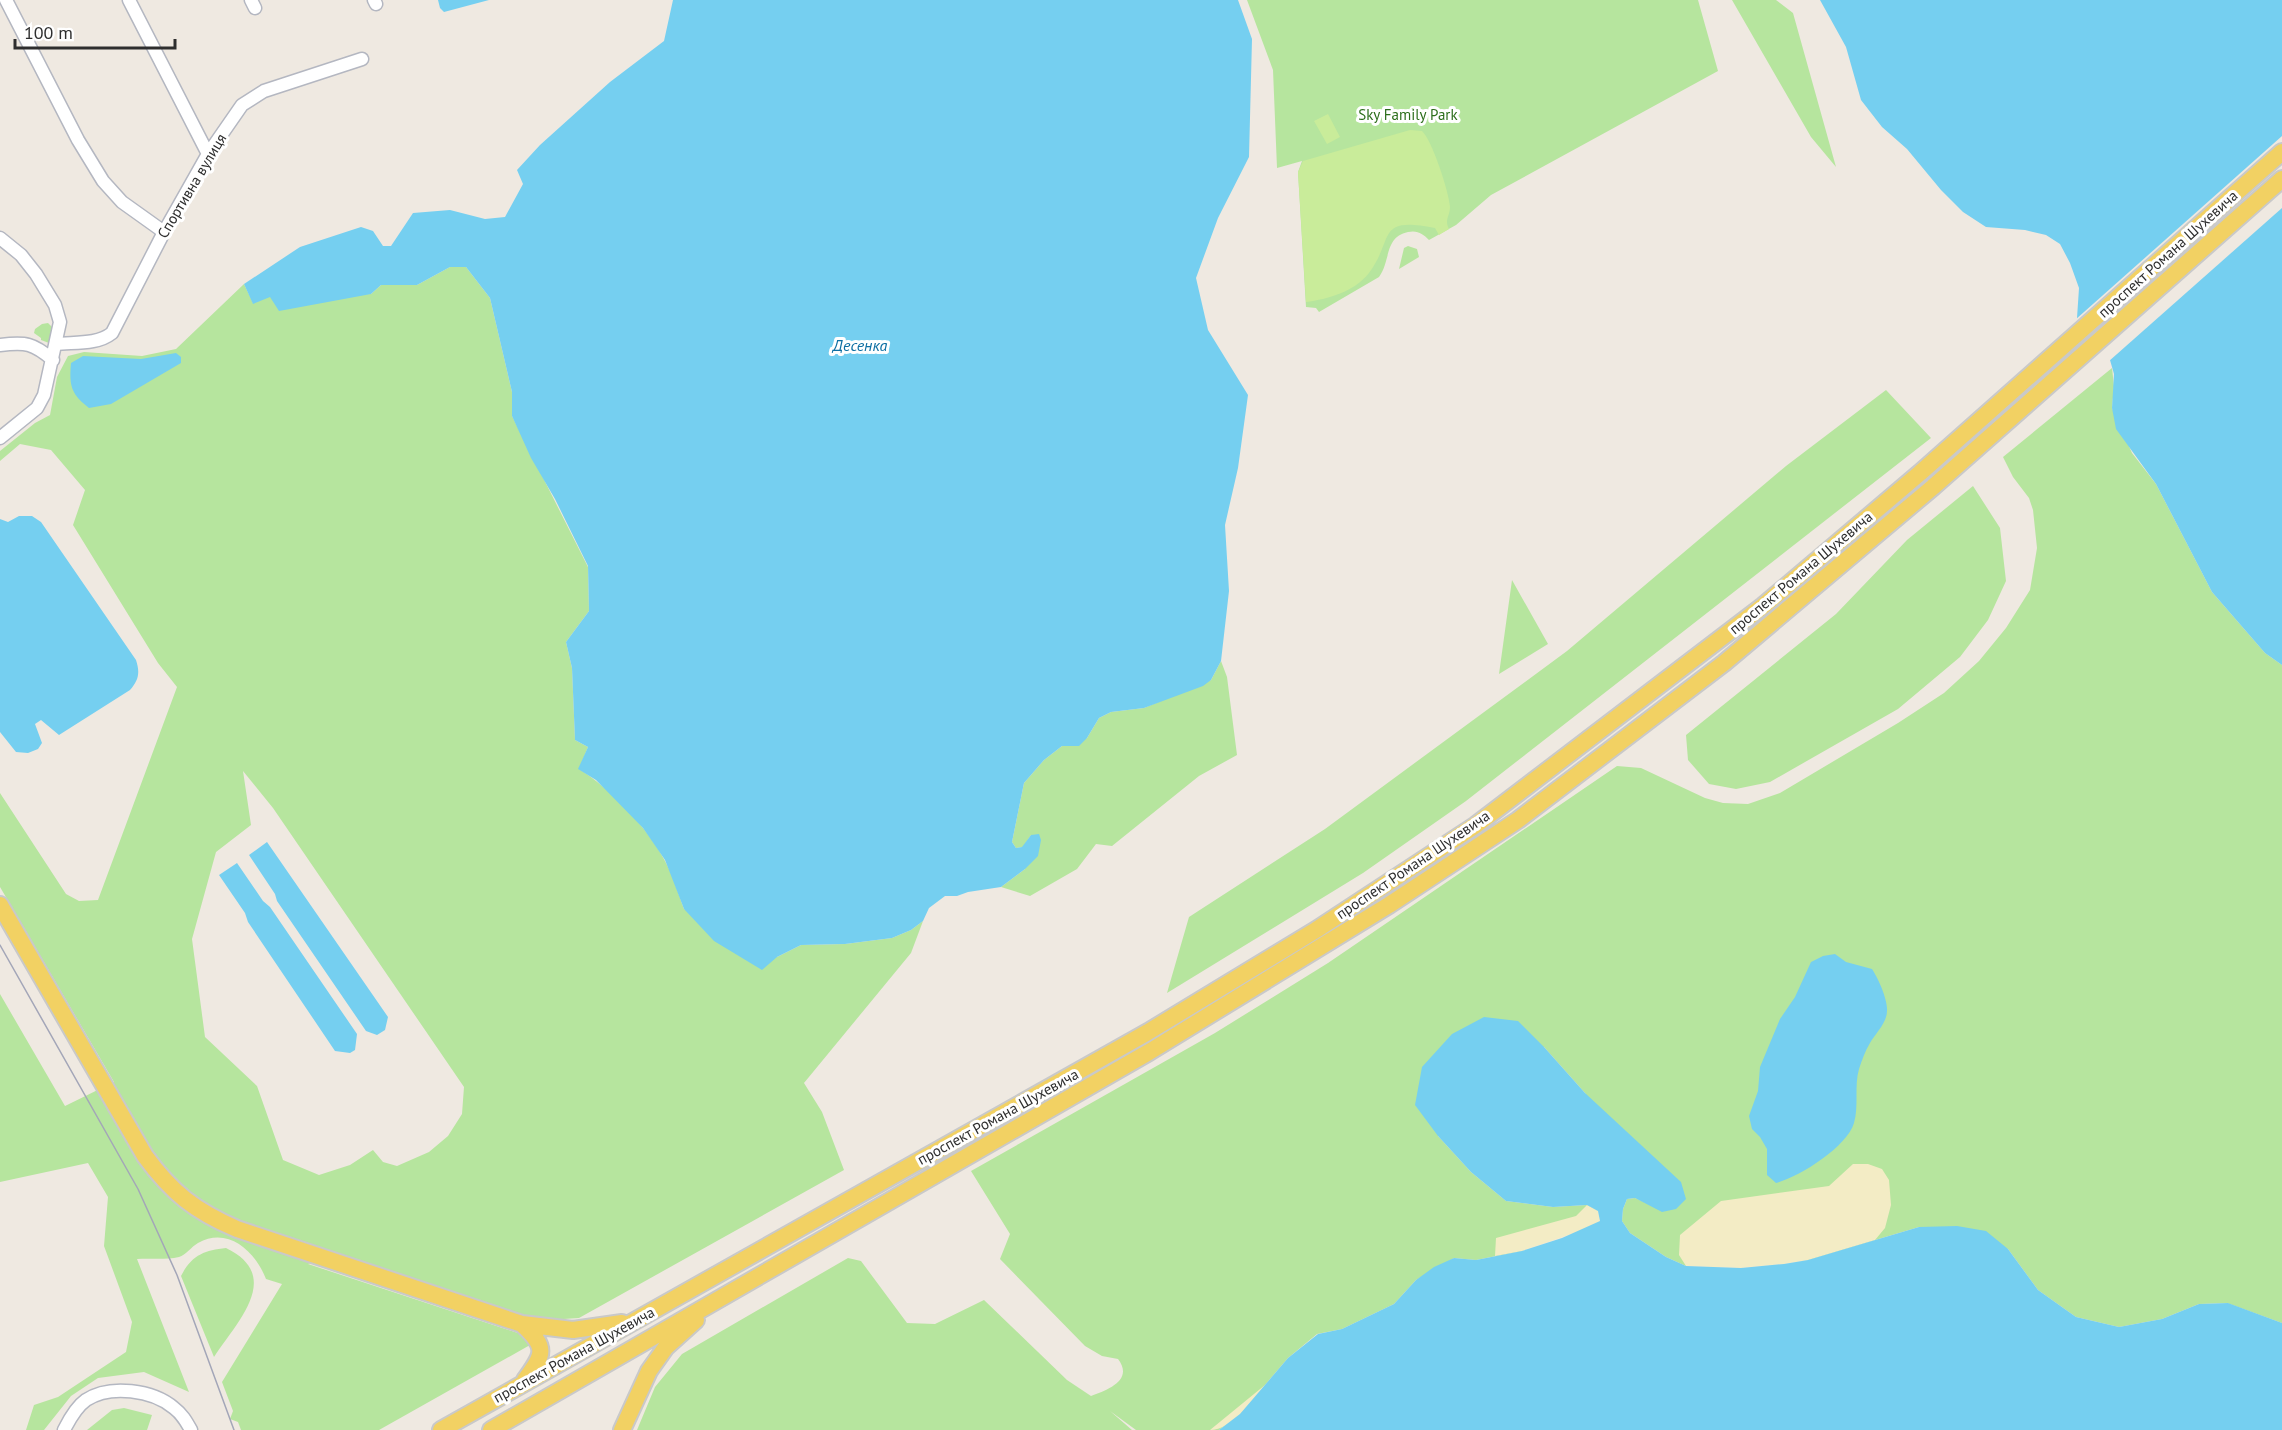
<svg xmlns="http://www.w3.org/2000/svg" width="2282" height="1430" font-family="'PT Sans',sans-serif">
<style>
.green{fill:#b6e59e;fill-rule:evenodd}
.sand{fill:#f3ecc5}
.pitch{fill:#c9ec9a}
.water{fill:#75cff0}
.pier{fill:#efe9e1}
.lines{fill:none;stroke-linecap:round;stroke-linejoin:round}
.minor-casing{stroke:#b4b7c1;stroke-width:15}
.major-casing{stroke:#c9c9c9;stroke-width:20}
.minor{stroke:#fff;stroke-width:12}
.major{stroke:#f2d163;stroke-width:16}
.tram{stroke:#a3a6b8;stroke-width:1.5}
.labels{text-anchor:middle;stroke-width:6;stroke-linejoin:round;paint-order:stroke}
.park-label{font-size:15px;fill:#2c6e1b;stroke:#fff}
.street-label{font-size:15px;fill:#2e2e2e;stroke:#fff}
.water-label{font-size:16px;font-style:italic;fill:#0d6fa3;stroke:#fff}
</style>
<rect width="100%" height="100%" fill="#efe9e1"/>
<!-- green -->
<path class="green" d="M1247,0H1698L1718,71L1491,195L1456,225L1429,240C1423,234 1418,230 1408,232C1384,237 1391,261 1379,277L1319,312L1316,308L1306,307L1298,172L1302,161L1277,168L1273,70Z
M1732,0H1776L1793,13L1836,167L1811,137Z
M1408,246L1417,249L1419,257L1399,269L1404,248Z
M450,267H466L490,298L512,392V416L588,567L589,611L566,642L572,668L575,740L588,747L579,769C610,788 648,828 665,861C673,876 678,893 684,909L777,957L801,945L845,944L892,938L911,930L923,921L911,953L804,1083L822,1112L844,1170L579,1318L548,1320L525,1317L331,1256L308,1264L524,1335L530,1345L379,1430H241L238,1422L230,1419L233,1411L222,1382L282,1284L266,1279C255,1251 228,1226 198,1243C191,1247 186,1255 179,1257C166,1260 150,1258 137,1259L189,1392L144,1372L98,1378L71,1396L44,1430H26L34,1405L58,1397L126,1352L132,1322L104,1246L108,1197L88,1163L0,1182V994L65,1106L114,1082L0,887V793L66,894L79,901L98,900L177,687L158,663L73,525L85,490L51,450L20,444L0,461V451L35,423L50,415L57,377L68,356L84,352L142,356L176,349L244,284L253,303L270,296L371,294L381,285H417ZM243,771L273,808L464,1087L462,1114L448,1136L429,1152L397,1166L383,1162L373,1150L350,1165L319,1175L283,1160L257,1086L205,1037L192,939L216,852L251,825Z
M48,323L52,327L54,335L49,343L41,340V338L34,333L35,329L42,324Z
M2112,368L2114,386L2112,408L2132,453L2156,484L2212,592L2265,653L2282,665V1323L2227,1303L2199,1304L2162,1319L2119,1327L2076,1317L2038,1290L2008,1249L1919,1227L1808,1260L1686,1266L1666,1257L1630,1233L1622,1221L1623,1209L1627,1199L1635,1198L1646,1203L1585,1093L1544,1047L1438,1136L1471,1172L1506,1201L1553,1207L1587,1205L1598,1211L1522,1251L1476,1260L1454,1258L1416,1280L1394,1304L1342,1329L1317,1334L1288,1358L1240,1414L1219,1430H1136L1110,1411L1132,1430H637L655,1387L682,1354L848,1258L861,1261L907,1323L935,1324L984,1300L1067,1380L1091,1396C1108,1390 1134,1380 1118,1359L1102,1356L1085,1346L1000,1259L1010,1234L971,1171L1215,1033L1328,963L1617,766L1641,768L1705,798L1723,803L1748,804L1780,793L1898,723L1944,693L1979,661L2006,628L2030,590L2037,548L2033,510L2029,498L2013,477L2003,457Z
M1886,390L1931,438L1466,801L1363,873L1167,993L1189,917L1325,829L1567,651L1786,466Z
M1973,486L2000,528L2006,581L1988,620L1960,657L1898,709L1770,782L1736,789L1709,784L1688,760L1686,735L1836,614L1907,540Z
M1512,580L1548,644L1499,674Z
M1221,661L1227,677L1237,755L1199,776L1112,846L1096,844L1077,869L1030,896L1001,887L1025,869L1031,835L1023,847L1016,848L1012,842L1024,783L1044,760L1062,746L1087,738L1099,718L1111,712L1144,708L1211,680Z
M226,1248C284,1276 237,1322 214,1357L181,1276C191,1256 204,1250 226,1248Z
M124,1408L152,1415L147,1430H87L112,1410Z"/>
<!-- sand -->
<path class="sand" d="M1853,1164H1868L1882,1169L1889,1180L1891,1205L1885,1228L1875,1240L1808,1260L1784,1264L1741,1268L1686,1266L1679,1255L1680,1235L1721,1201L1829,1186Z
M1587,1205L1598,1211L1600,1221L1592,1227L1522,1251L1495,1256L1496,1238L1576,1216Z
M1265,1385C1251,1401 1232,1430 1210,1430Z"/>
<!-- pitch -->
<path class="pitch" d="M1328,114L1340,137L1327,144L1314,121Z
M1410,130L1422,131C1432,140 1449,192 1450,207C1450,216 1444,220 1449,229L1439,235L1435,228C1375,216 1395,238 1369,273C1354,292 1328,299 1306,302L1298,172L1303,161Z"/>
<!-- water -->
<path class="water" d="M438,0H489L444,12L440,8Z
M673,0H1238L1252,39L1249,157L1218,218L1196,278L1208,330L1248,395L1238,468L1225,525L1229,591L1221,661L1211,680L1203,686L1144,708L1111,712L1099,718L1087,738L1079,746H1062L1044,760L1024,783L1012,842L1016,848L1022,847L1031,835L1039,834L1041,840L1038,856L1025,869L1001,887L968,892L957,896H945L929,908L923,921L911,930L892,938L845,944L801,945L777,957L762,970L714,941L684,909L665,860L643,828L596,780L578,769L588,747L575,740L572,668L566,642L589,611L588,566L555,499L531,458L512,416V392L490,298L466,267H450L417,285H381L371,294L279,311L270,297L253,304L244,284L300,247L361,227L373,231L383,246H391L413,213L450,210L485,219L505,217L523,184L517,170L540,145L610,82L664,41Z
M1820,0H2282V665L2265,653L2212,592L2156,484L2116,429L2112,408L2114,374L2110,360L2077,318L2079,288L2070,263L2060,244L2046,235L2025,230L1986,227L1963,212L1941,190L1907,149L1882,127L1861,100L1846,47Z
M176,353L181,357V363L111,404L89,408C71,394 69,386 71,363L83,356L141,359Z
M19,516H32L41,522L136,660C140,672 139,680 130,690L59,735L41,720L35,724L42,743L38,749L28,753L16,752L0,732V519L8,522Z
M267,842L388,1017L385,1030L377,1035L366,1031L277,901L275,894L249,855Z
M237,863L263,901L270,907L357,1034L355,1050L350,1053L335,1051L248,922L245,913L219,875Z
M1835,954L1846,962L1872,969C1878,978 1888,1000 1887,1011C1887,1023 1875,1034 1870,1043C1865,1051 1862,1060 1859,1069C1854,1086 1859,1106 1854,1123C1847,1147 1799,1177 1776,1183L1767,1175V1149L1760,1137L1752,1129L1749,1116L1758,1091L1760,1067L1780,1019L1795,997L1811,962L1823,956Z
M1484,1017L1518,1021L1544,1047L1585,1093L1681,1182L1686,1199L1676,1209L1662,1212L1635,1198L1627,1199L1623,1209L1622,1221L1630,1233L1666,1257L1686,1266L1741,1268L1784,1264L1808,1260L1919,1227L1957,1226L1986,1231L2008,1249L2038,1290L2076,1317L2119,1327L2162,1319L2199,1304L2228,1303L2282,1323V1430H1219L1240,1414L1288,1358L1318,1334L1342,1329L1394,1304L1416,1280L1434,1267L1454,1258L1476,1260L1522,1251L1562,1238L1600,1221L1598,1211L1587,1205L1553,1207L1506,1201L1471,1172L1438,1136L1415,1105L1422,1067L1452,1034Z"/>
<!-- pier -->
<path class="pier" d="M2282,136V208L2108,362L2075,320Z"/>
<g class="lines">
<!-- minor casing -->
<g class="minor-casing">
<path id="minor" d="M6,0L78,140L103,181L122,202L164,232
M129,0L208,154
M251,0L255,8
M374,0L376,4
M0,238L21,255L36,274L55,305L60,322L44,395L37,408L0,438
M56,344C75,342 97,345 112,333L164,232L208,154L242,105L264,91L362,59
M0,345C26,342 33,343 53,360
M64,1430C69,1420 76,1407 86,1400C110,1384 153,1390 174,1408C182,1414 186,1421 191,1430"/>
</g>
<!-- major casing -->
<g class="major-casing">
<path id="major" d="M0,905L145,1156C172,1193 195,1211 237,1229L522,1324L573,1330L622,1323
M522,1324C548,1348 544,1354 525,1380
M441,1430L1148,1032L1316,930L1476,825L1763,606L1920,473L2282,152
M491,1430L1149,1052L1389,905L1518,820L1724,663L1933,487L2282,179
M622,1430L649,1371L666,1347L696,1320"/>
</g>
<!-- minor -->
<use href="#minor" class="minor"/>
<!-- major -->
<use href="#major" class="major"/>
<!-- tram -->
<path class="tram" d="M0,945L138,1189L177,1275L234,1430"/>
</g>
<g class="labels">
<!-- park labels -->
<g class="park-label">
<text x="1408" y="120">Sky Family Park</text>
</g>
<!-- street labels -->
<g class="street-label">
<text transform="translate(192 186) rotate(-59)" y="5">Спортивна вулиця</text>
<text transform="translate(2168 254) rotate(-42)" y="5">проспект Романа Шухевича</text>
<text transform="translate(1801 573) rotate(-40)" y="5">проспект Романа Шухевича</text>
<text transform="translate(1413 865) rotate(-34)" y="5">проспект Романа Шухевича</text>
<text transform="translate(998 1117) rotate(-29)" y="5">проспект Романа Шухевича</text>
<text transform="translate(574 1355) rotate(-29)" y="5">проспект Романа Шухевича</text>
</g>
<!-- water labels -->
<g class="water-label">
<text x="860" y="351">Десенка</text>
</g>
</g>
<!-- scale -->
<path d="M15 39v9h160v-9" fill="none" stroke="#2e2e2e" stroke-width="3"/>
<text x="24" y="39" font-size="18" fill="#2e2e2e" stroke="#ffffff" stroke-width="4.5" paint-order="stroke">100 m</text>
</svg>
